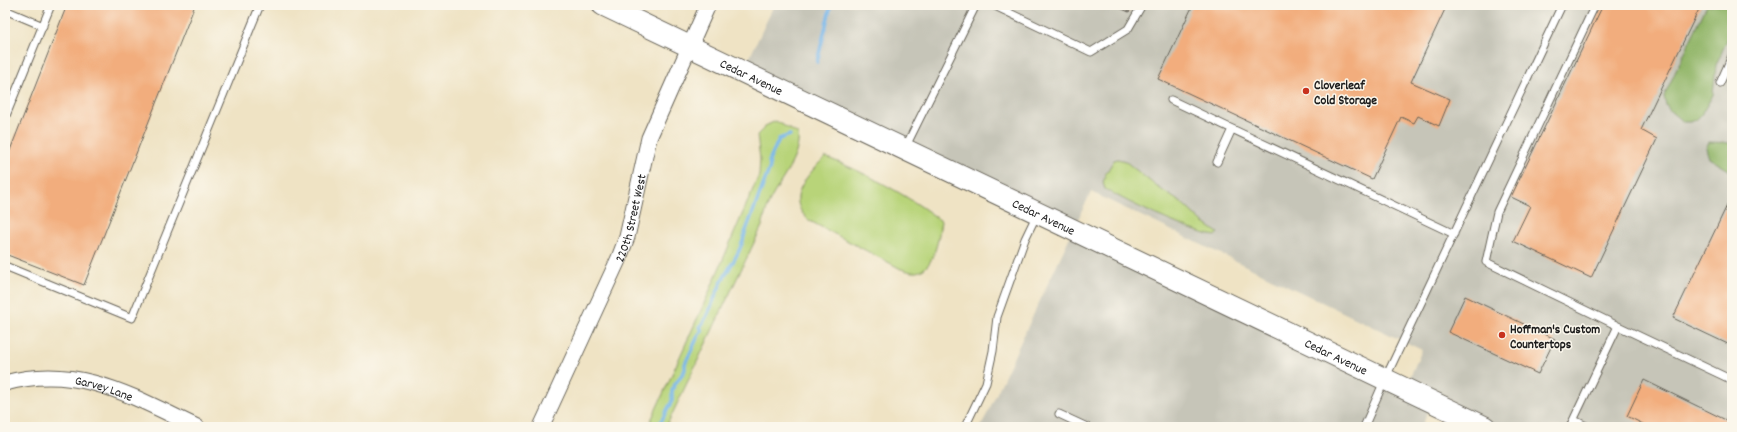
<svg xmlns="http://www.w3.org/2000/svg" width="1737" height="432" font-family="Dekko,sans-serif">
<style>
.industrial{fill:#c6c5b8;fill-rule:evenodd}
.green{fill:#b8d479;stroke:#6a784a}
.forest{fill:#92b669;stroke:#576942}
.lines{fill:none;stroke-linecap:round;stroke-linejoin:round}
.stream{stroke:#76b6ea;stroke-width:3.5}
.building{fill:#f2ad7d}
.lane-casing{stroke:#666257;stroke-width:9}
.street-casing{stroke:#666257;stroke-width:17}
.secondary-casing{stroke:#666257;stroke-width:23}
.lane{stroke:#fff;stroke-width:7}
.street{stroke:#fff;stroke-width:15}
.secondary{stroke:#fff;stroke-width:21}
.poi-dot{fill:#c8321e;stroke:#fbf7ec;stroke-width:1.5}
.labels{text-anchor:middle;stroke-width:3;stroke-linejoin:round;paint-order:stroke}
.street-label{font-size:13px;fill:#1c1c1c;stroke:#fbf7ec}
.poi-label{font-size:13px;font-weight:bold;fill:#1c1c1c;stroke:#fbf7ec;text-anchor:start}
</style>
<rect width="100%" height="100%" fill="#fbf7ec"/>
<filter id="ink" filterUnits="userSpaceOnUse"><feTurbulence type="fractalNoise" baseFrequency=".025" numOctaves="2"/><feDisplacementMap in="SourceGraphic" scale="8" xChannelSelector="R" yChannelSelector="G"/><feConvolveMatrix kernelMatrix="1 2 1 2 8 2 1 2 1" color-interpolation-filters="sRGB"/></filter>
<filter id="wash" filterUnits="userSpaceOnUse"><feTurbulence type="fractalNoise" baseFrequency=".012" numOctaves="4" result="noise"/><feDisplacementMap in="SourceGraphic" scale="16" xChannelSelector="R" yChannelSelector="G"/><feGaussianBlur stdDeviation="0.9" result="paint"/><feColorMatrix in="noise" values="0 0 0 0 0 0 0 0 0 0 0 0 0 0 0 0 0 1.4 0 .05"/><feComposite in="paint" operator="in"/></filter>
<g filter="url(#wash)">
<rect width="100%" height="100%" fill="#efe3c4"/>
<!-- industrial -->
<path class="industrial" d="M774,5H1732V427H1485L1433,402L1421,427H981L1073,230L743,72ZM1091,192L1422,350L1405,388L1073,230Z"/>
<!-- green -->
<path class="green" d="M776,121L798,134C801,159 778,182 768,205C766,211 764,219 762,226L666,427H648L707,297L759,175L760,159L757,135L767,125Z
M825,157C861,170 911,197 941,221C939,235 935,270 916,272C912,273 905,270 901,269L810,221C783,199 807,176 825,157Z
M1118,159L1125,161L1156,186L1183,204L1201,221L1218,233L1215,236C1189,232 1129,203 1105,189L1103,183L1105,175L1114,160Z"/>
<!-- forest -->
<path class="forest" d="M1707,5H1732V29L1716,65L1713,95L1701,115L1696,120L1690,122H1683L1670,111L1666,105L1664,96Z
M1709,142L1732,143V172L1709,158L1706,148Z"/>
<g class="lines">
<!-- stream -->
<path class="stream" d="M817,62L831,5
M658,427L672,401V391L675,384L685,370V364L699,334L702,331L700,327C709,315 712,303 718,290C726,270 741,254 745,233L770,167L769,161L779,139L790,135"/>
</g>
<g id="blocks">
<!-- building -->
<path class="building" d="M67,5H195L84,285L5,254V163Z
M1113,5H1133L1129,12Z
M1193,5H1447L1411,82L1450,99L1439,126L1418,116L1414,123L1401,117L1372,179L1158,79Z
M1603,5H1701L1641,130L1657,139L1591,278L1513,241L1530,206L1511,197Z
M1732,195V346L1673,318Z
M1465,296L1555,339L1538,374L1448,332Z
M1644,380L1732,423V427H1649L1627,416Z"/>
</g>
</g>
<g filter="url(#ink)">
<use href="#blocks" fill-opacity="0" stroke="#666257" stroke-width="1"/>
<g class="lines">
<!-- lane casing -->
<g class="lane-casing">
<path id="lane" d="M993,5L1091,52L1128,29L1142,5
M1595,5L1497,212L1486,262L1618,326
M5,10L43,26
M1720,83L1732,56
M1171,100L1454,234
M5,118L51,5
M905,148L976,5
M1217,162L1232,129
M5,266L132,318L260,5
M1059,414L1087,427
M1574,420L1588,427
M965,427L986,383L993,351L997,317L1025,239L1037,214
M1364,427L1385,379L1562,5
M1570,427L1618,326L1732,380"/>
</g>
<!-- street casing -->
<g class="street-casing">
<g id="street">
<path id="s1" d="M5,383C79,363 133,397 197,427"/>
<path id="s2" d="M541,427L619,258L627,237L649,138L708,5"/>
</g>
</g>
<!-- secondary casing -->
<g class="secondary-casing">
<g id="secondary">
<path id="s3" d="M603,5L1485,427"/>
</g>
</g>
<!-- lane -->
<use href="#lane" class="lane"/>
<!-- street -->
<use href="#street" class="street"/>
<!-- secondary -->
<use href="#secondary" class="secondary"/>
</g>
</g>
<!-- markers -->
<g class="poi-dot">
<circle cx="1306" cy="91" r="4"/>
<circle cx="1502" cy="335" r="4"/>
</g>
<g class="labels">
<!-- street labels -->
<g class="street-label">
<text dy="5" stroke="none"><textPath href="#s3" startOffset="165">Cedar Avenue</textPath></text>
<text dy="5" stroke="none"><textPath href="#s3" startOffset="489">Cedar Avenue</textPath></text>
<text dy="5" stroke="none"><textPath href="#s2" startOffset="228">220th Street West</textPath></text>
<text dy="5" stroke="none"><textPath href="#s3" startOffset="813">Cedar Avenue</textPath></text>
<text dy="5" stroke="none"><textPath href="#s1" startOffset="101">Garvey Lane</textPath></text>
</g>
<!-- poi labels -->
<g class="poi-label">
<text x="1314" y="89">Cloverleaf<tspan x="1314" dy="15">Cold Storage</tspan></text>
<text x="1510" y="333">Hoffman's Custom<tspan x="1510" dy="15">Countertops</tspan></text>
</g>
</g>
<!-- margin -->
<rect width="1737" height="432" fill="none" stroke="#fbf7ec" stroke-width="20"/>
</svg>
